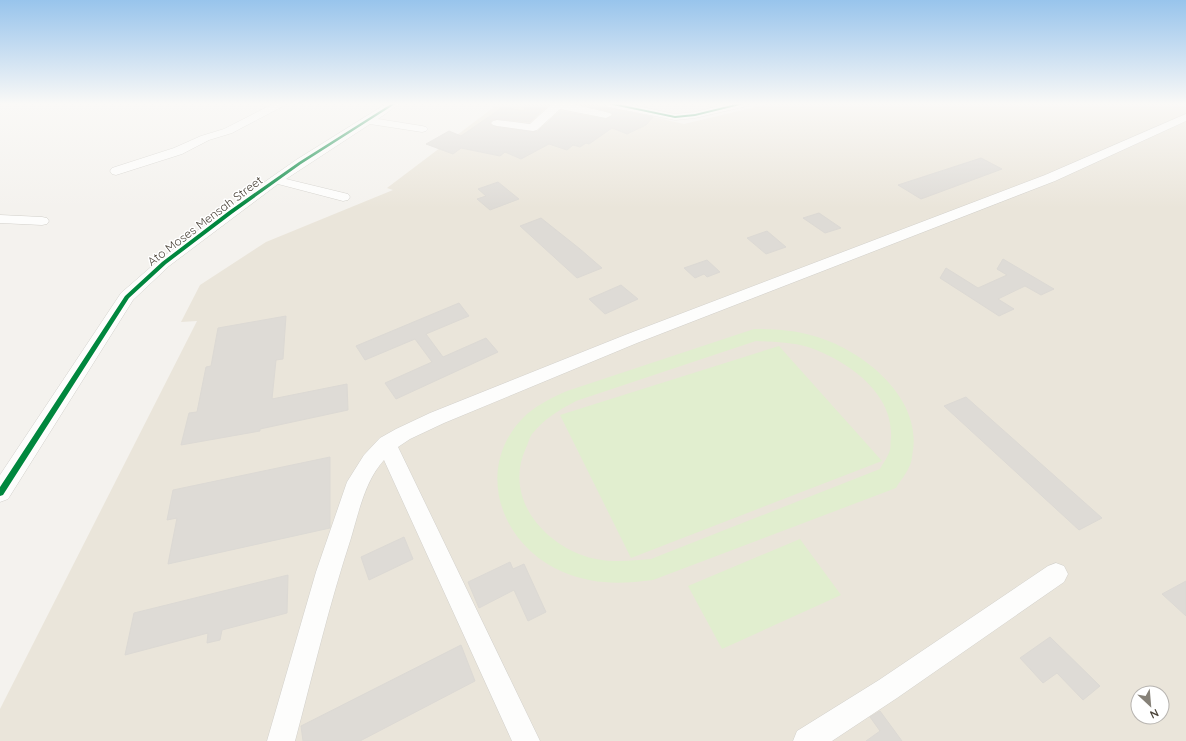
<svg xmlns="http://www.w3.org/2000/svg" width="1186" height="741" font-family="Quicksand,sans-serif">
<style>
.education{fill:#eae5da;fill-rule:evenodd}
.green{fill:#e1eecf;fill-rule:evenodd}
.building{fill:#dedbd6;stroke:#dcd9d4}
.lines{fill:none;stroke-linecap:round;stroke-linejoin:round}
.minor-casing{stroke:#d2d0cb;stroke-width:1}
.minor{fill:#fdfdfc;fill-rule:evenodd}
.cycleway-casing{stroke:#fff;stroke-width:2}
.cycleway{fill:#00873e;fill-rule:evenodd}
.labels{text-anchor:middle;stroke-width:3;stroke-linejoin:round;paint-order:stroke}
.street-label{font-size:12px;fill:#4b4439;stroke:#fff}
</style>
<rect width="100%" height="100%" fill="#f4f2ee"/>
<!-- education -->
<path class="education" d="M498,104H596L684,124L768,104H1186V741H0V709L197,321L181,322L200,285L266,242L393,190L387,188ZM1138,693H1162V717H1138Z"/>
<!-- green -->
<path class="green" d="M754,329C774,329 794,330 814,336C861,349 921,396 913,450C912,455 912,461 910,465C907,473 900,481 896,488L653,580C621,584 594,585 563,572C499,545 472,465 527,414C539,404 553,397 567,391ZM756,341C773,342 791,342 808,347C846,360 894,392 891,438C890,442 891,446 890,450C888,457 883,463 880,469L651,559C627,561 603,564 579,554C537,537 505,493 526,448C528,444 529,438 532,434C544,419 559,410 576,401Z
M779,346L882,461L631,558L560,415Z
M800,539L841,595L722,649L688,586Z"/>
<!-- building -->
<path class="building" d="M525,104H549L530,122L497,119L492,120L490,124L497,127L533,132L538,131L560,111L606,119L613,115L610,112L581,104H589L653,117L646,125L627,134L612,128L589,144L586,143L580,147L573,145L567,150L549,144L521,159L505,152L500,156L461,148L453,154L426,144L449,131L461,136L503,107L524,111Z
M981,158L1002,169L921,199L898,185Z
M498,182L519,199L490,210L477,199L486,196L478,189Z
M819,213L841,228L825,233L803,218Z
M541,218L580,249L602,268L577,278L520,226Z
M767,231L786,247L766,254L747,238Z
M1003,259L1054,289L1041,295L1025,286L998,299L1014,309L999,316L940,278L946,268L978,288L1007,275L997,269Z
M707,260L720,272L707,277L704,274L695,278L684,268Z
M621,285L638,299L605,314L589,299Z
M459,303L469,316L426,334L443,357L486,338L498,352L396,399L385,383L432,362L415,339L365,360L356,346Z
M286,316L283,359L276,360L272,399L347,384L348,410L260,429V431L181,445L189,413L197,412L206,367L211,366L218,328Z
M966,397L1102,518L1079,530L944,406Z
M330,457V528L168,564L177,518L167,520L173,490Z
M404,537L413,559L369,580L361,557Z
M510,562L513,569L524,564L546,612L528,621L514,590L479,608L468,582Z
M288,575L287,613L222,630L220,640L207,643L208,633L125,655L134,613Z
M1186,581V616L1162,594Z
M1050,637L1100,686L1083,700L1057,673L1043,683L1020,658Z
M461,645L475,681L360,741H303L301,726Z
M880,711L902,741H866L880,731L870,717Z"/>
<g class="lines">
<!-- minor casing -->
<g class="minor-casing">
<path id="minor" d="M273,104H287L232,133L209,140L182,154L116,175L112,174L110,171L112,168L174,148L201,136L224,129Z
M386,104H399L378,119L422,126L426,127L428,129L426,131L422,132L370,124L286,179L348,194L350,197L348,200L343,201L278,184L169,266L133,300L8,499L0,502V475L121,293L159,260L226,209L296,160Z
M552,104H572L610,113L612,115L606,118L560,109L537,130L533,131L497,126L493,125L491,123L493,121L497,120L530,124Z
M604,104H628L675,114L695,112L727,104H748L747,106L695,118L675,120L609,107Z
M1186,114V121L1055,181L637,343L444,423L410,439L398,447L540,741H512L384,460C365,481 359,511 351,538C329,605 313,673 295,741H267L316,572L347,482L364,455L380,438L396,429L430,413L625,335L1045,175Z
M0,215L42,217L47,218L49,221L47,224L42,225L0,223Z
M1056,563L1064,566L1068,574L1064,582L897,698L832,741H793L797,731L879,680L1048,566Z"/>
</g>
<!-- minor -->
<use href="#minor" class="minor"/>
<!-- cycleway casing -->
<g class="cycleway-casing">
<path id="cycleway" d="M391,104H395L301,164L233,213L166,264L129,298L3,495L0,496V487L125,296L162,262L229,211L299,162Z
M608,104H617L675,116L695,114L736,104H744L695,116L675,118Z"/>
</g>
<!-- cycleway -->
<use href="#cycleway" class="cycleway"/>
</g>
<!-- sky -->
<linearGradient id="sky" x2="0" y2="1"><stop stop-color="#98c4ec"/><stop offset="0.5" stop-color="#faf9f7"/><stop offset="1" stop-color="#faf9f7" stop-opacity="0"/></linearGradient>
<rect width="1186" height="208" fill="url(#sky)"/>
<g class="labels">
<!-- street labels -->
<g class="street-label">
<text transform="translate(205 221) rotate(-37)" y="4">Ato Moses Mensah Street</text>
</g>
</g>
<!-- north arrow -->
<g transform="translate(1150 705) rotate(154)"><circle r="19" fill="#ffffff" stroke="#b7b4b0"/>
<path d="M0-3L7 15L0 10L-7 15Z" fill="#868178"/>
<text y="-6" font-size="11" font-weight="bold" text-anchor="middle" fill="#4b4439">N</text>
</g>
</svg>
